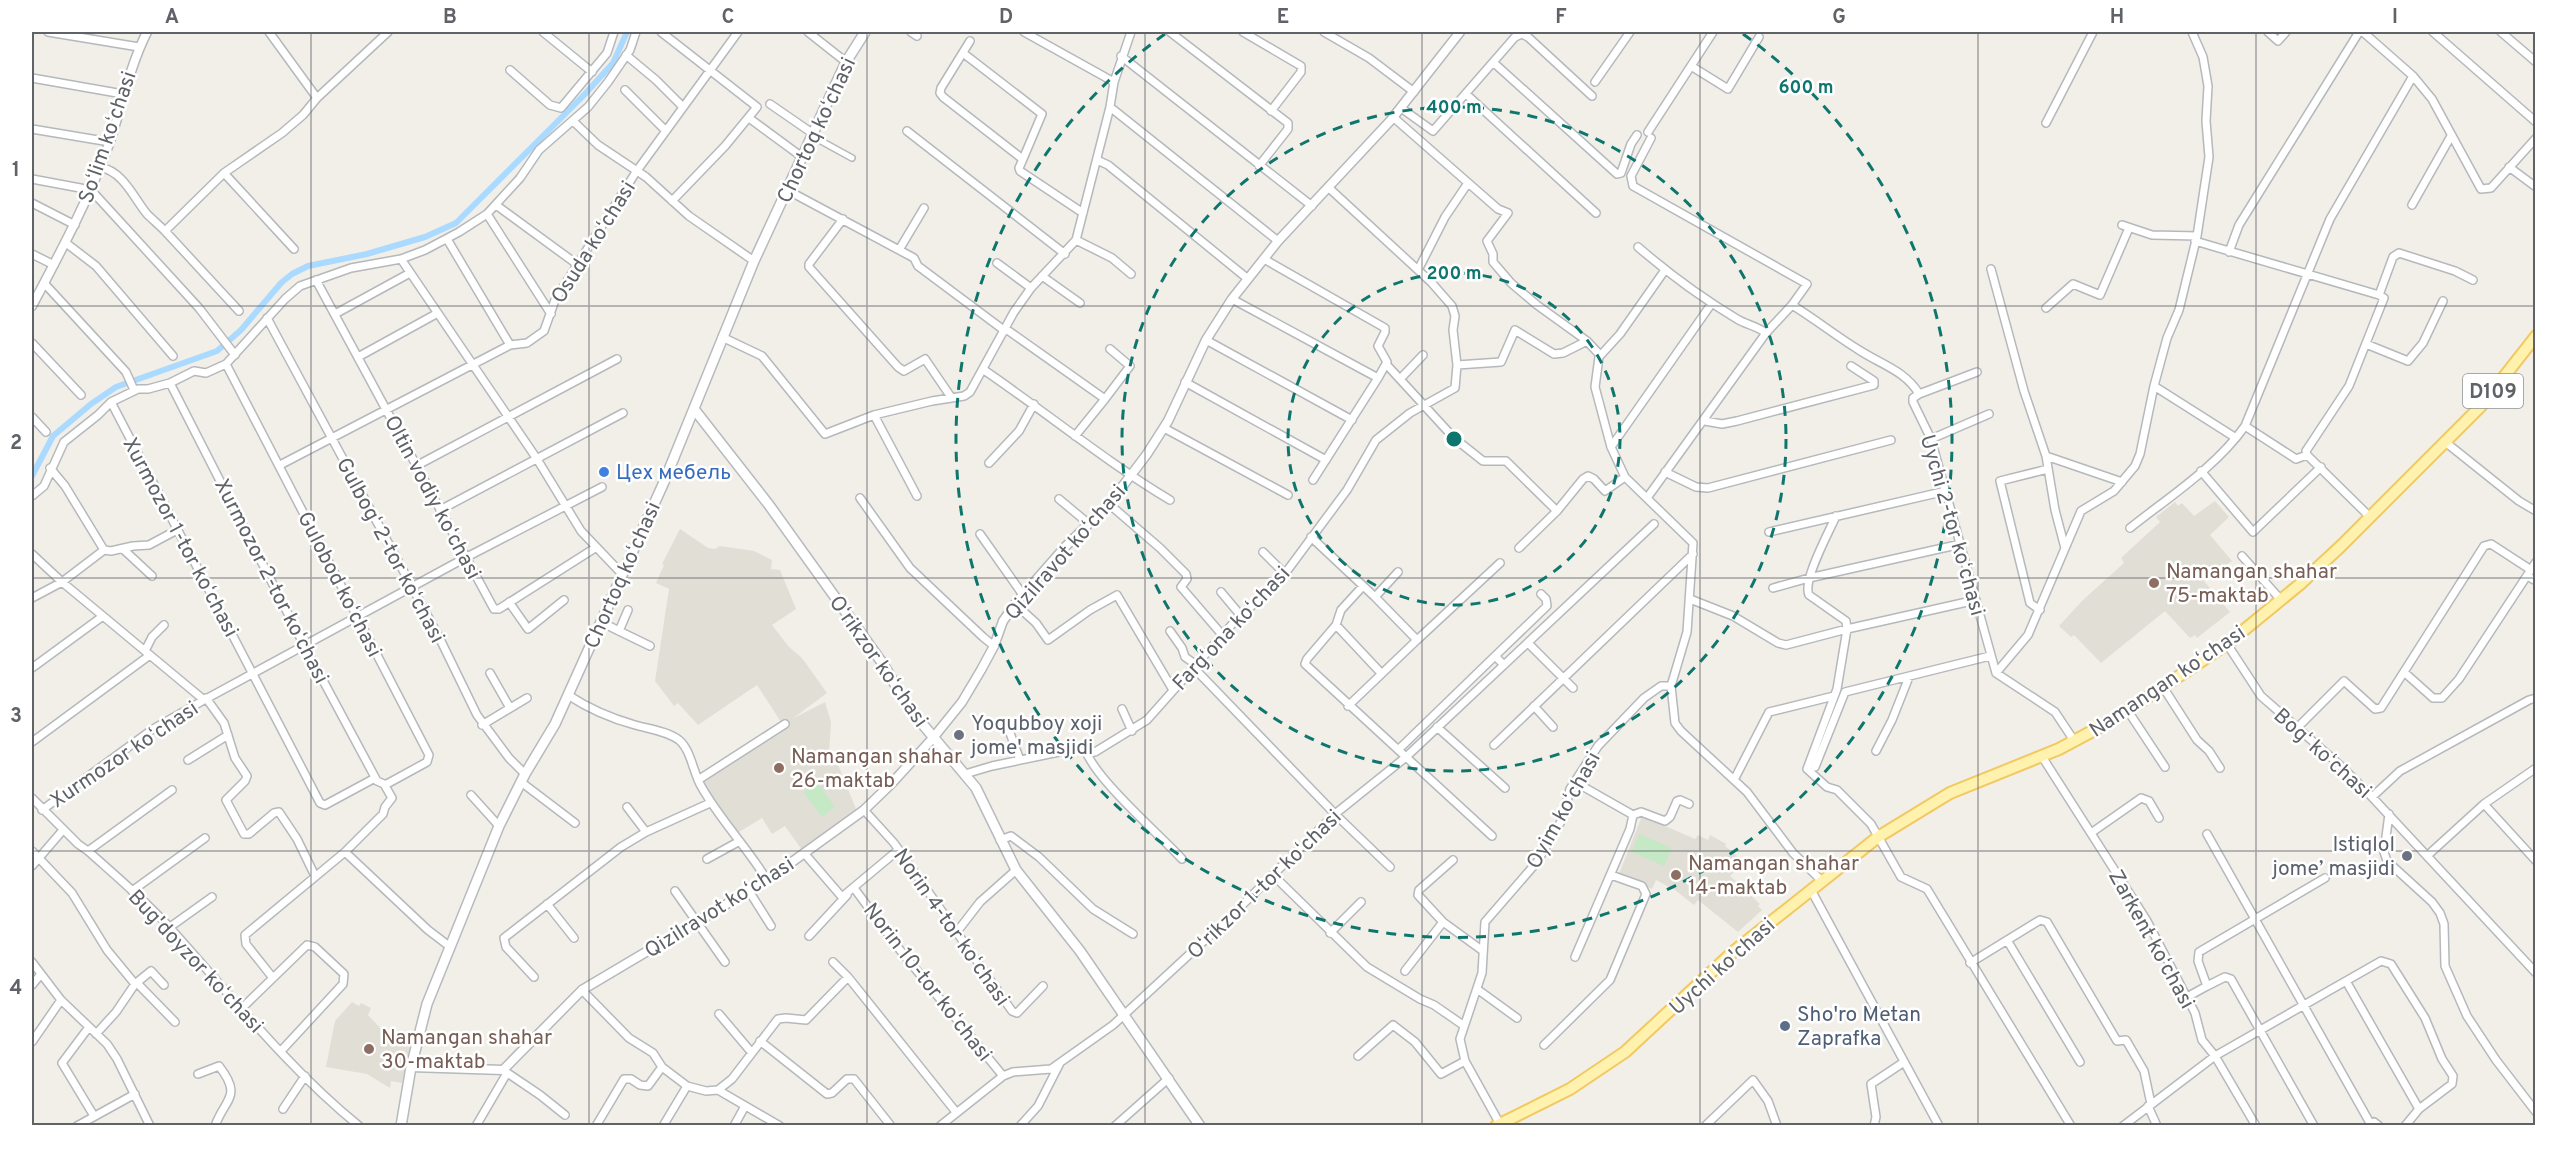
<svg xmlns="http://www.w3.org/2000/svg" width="2567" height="1157" font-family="Overpass,sans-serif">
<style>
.education{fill:#e1ded6}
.green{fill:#c5e8c5}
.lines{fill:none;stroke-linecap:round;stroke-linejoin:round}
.canal{stroke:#aadaff;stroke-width:6}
.pedestrian-casing{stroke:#b5b8bc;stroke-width:8}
.minor-casing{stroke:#b5b8bc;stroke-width:10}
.tertiary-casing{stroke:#b5b8bc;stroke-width:11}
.secondary-casing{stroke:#b6babf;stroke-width:12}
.primary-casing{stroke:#f2c960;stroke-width:14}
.pedestrian{stroke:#fff;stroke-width:5}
.minor{stroke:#fff;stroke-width:7}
.tertiary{stroke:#fff;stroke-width:8}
.secondary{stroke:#fff;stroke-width:9}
.primary{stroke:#fff2af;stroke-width:10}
.grid{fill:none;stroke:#5f6368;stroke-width:1.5;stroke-opacity:0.55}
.ring{fill:none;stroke:#0f766e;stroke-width:3;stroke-dasharray:10 8}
.shop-dot{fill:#3f7fe0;stroke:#fff;stroke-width:2}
.education-dot{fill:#8d6e63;stroke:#fff;stroke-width:2}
.worship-dot{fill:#6b7280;stroke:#fff;stroke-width:2}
.service-dot{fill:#5c6f8a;stroke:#fff;stroke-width:2}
.labels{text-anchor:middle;stroke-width:5;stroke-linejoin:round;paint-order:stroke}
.shield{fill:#fff;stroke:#8f9295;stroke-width:1.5}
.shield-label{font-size:20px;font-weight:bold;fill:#5f6368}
.street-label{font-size:21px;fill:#5f6368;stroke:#fff}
.shop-label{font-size:21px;fill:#366cbe;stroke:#fff;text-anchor:start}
.education-label{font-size:21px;fill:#785e54;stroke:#fff;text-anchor:start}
.worship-label{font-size:21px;fill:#5b616d;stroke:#fff;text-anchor:start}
.service-label{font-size:21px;fill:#4e5e75;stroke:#fff;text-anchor:start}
.centre{fill:#0f766e;stroke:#fff;stroke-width:3}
.ring-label{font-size:18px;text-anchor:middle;font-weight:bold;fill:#0f766e;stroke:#fff;stroke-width:5;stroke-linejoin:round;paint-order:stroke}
.neatline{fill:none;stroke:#5f6368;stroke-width:2}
.grid-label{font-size:20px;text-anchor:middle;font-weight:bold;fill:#5f6368}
</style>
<rect width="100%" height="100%" fill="#f1efe8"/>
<!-- education -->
<path class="education" d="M2215,501L2229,517L2210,535L2232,561L2204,581L2230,612L2197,638L2195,635L2190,638L2165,611L2101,663L2074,635L2071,637L2059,626L2083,600L2124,563L2121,558L2160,522L2156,517L2175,502L2178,506L2182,503L2194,516Z
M680,529L708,548L715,549L720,546L754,551L772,560L771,569L780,570L796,609L772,625L789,647L802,658L827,693L792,719L825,702L831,722L829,754L834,755L856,809L802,850L785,826L772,834L762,818L734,835L699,781L787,722H781L757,685L698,725L678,703L674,706L655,681L669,589L656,583L664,565L662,564Z
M1642,816L1695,839L1698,835L1708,840L1710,835L1726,844L1725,846L1744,862L1730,876L1760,904L1758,906L1762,910L1738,932L1698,900L1694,905L1675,890L1656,880L1652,889L1619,874Z
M352,1002L359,1006L361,1003L371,1008L368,1015L383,1031L410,1044L402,1083L391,1081L390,1088L367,1074L326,1067L335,1021Z"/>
<!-- green -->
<path class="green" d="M816,781L835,807L822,817L803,792Z
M1639,834L1672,848L1664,866L1632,852Z"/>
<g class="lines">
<!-- canal -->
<path class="canal" d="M32,476L53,436L91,404L116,387L217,351L241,330L281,283L292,274L308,266L367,254L425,237L456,223L585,94L613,63L627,32"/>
<!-- pedestrian casing -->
<g class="pedestrian-casing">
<path id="pedestrian" d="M812,136L852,158"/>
</g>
<!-- minor casing -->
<g class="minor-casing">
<path id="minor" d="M48,32L139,47
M269,32L317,98L388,32
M543,32L592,72
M661,32L757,107L725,146L672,201
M808,32L846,62
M911,32L917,36
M1024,32L1114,82
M1170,32L1288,123V129L1259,166
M1243,32L1301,66V72L1271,111
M1324,32L1369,58L1414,92
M2268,32L2278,41L2286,32
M2363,32L2413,76L2432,99L2481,189L2491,188L2536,138
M2433,32L2536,122
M2501,32L2536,62
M970,41L941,88L940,93L943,97L1020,157L1023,159L1019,168L1020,171L1083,213
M963,53L1042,114L1023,159
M626,55L656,80L683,107
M1121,56L1312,206
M1494,63L1617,174L1621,173L1631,144L1637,135
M1691,66L1728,89L1759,37
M510,70L550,105L561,108L607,53L614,32
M32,78L123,94
M1595,82L1630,32
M625,90L666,131
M1466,94L1596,213
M770,104L812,133
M1110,107L1278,241
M1401,108L1433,131L1515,37L1522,34L1528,37L1592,96
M749,118L802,157
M573,121L598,145L646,177L689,216L754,261
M2046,123L2093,32
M32,129L110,142
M907,131L1065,254
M1648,132L1713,32
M1097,160L1108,165L1248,279
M100,167C124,172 133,197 147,214C153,220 159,225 165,231
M2509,167L2536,187
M224,173L294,249
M32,179L91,190L199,308L235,355
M1329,188L1431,282L1452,306L1455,316L1453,330L1457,365L1501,362L1515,330L1554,354L1563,353L1587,341L1537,305L1511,283L1493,262V254L1487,241L1508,213L1498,209L1393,117
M787,190L914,258L918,266L1005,331
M32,203L75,225
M496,205L578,265
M2412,205L2451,136
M487,214L551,314
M843,219L809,264V267L898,367L904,371L925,359L951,397
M2122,225L2152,235L2197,236
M447,239L510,345
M1076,240L1112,258L1131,274
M2195,241L2379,295
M66,243L96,266L173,356
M1638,247C1668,273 1702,298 1737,319C1747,325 1757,326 1766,333
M899,250L924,208
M2229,252L2239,225L2359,32
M32,254L54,265
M401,259L537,459L581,531L622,574
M1264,259L1385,328V332L1378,346L1387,362L1378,378
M997,263L1031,288
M1991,269L2024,391L2046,456L2122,482
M1418,270L1445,217L1468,183
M1665,270L1620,334L1599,357L1595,387L1611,447L1625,477L1693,543L1687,632L1671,686L1675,723L1681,731L1747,792L1793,853L1822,881
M1042,276L1080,303
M316,280L494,609H499L595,548
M44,283L126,372L134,390
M2379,295L2393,257L2399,253L2455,271L2473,280
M1232,299L1378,378L1313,480
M1792,305C1815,319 1836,336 1859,350C1880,364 1906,371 1919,394L1913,398V402L1931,439L1996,673L2055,712L2075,742
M2046,308L2073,284L2100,295L2129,228
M239,311L165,231L224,173L282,133L303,115L317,98
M335,314L410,273
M267,318L439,637L477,715L509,758L525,774
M1006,329L1105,399L1130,366L1110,349
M722,337L762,356L825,434L874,415L932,401L964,396L970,392L1014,312L1031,288L1076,240L1110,107L1114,82L1131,32
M1206,340L1352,420
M1587,341L1600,355
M32,343L81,395
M2366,344L2408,361L2423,343L2443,301
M358,357L436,314
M226,364L429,755L427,762L385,785
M1386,364L1454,438L1483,461H1506L1557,511
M984,370C1047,413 1105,461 1170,500
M1401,378L1423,355
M1185,382L1326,460
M170,383L304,645L377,781L384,784L392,798L385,807L383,814L345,852
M2154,386L2236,438
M1919,394L1977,372
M111,402L320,803L325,805L375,778
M874,415L917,496
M32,417L46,432
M1705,421L1722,424L1737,421L1874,385V381L1851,366
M2245,426L2296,459L2307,455
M1164,428L1288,495
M1075,436L1105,399
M1931,439L1989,414
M2444,441L2519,501L2536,511
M1611,447L1712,303
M2307,455L2306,451L2349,386L2384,298L2379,295
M2307,455L2370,517
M2046,456L2055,510L2065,548
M989,463L1019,431L1034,404
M280,465L510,345L527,343L544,331L555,300L636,172L738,32
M416,466L617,359
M50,468L65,486L104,550
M2201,471L2253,532L2321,467
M1665,472L1696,487L1708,488L1891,440
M32,496L44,486L64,442L98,415L111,402L138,389H148L170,383L194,371L206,373L226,364L285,299L300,286L351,268L401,259L425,250L459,232L487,214L520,178L539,150L588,107L608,82L630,50L636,32
M860,498L910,568L983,637L994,646
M1647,498L1766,333L1792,305L1807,284L1633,186L1631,176L1651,138
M1059,499L1089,524
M1109,504L1160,548L1186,574L1187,579L1181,587L1224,637
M440,510L623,413
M1836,516C1829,532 1802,581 1809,595L1846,621L1847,629L1837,689L1807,769L1827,787L1837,790L1871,824L1901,877L1927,889L2071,1126
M2130,528C2169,497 2216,467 2245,426L2330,219L2413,76
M1769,532L1946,491
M980,534L1023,595
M1311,537L1375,597L1398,572
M1519,548L1557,511L1583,479L1588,476L1594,479L1605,491L1625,477
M123,549L152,576
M1263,552L1285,574
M32,554L62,582L104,550L111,551L133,546L149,545L177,530
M2242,556L2281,600
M2527,576L2536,581
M1773,588L1809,578L1961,544
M1221,592L1242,617
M32,598L62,582L204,700
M1690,599L1733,616L1778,643L1786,645L1847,629L1976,600
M509,602L528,629L564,600
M1015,604L1036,623L1048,640L1090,610L1117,595L1173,690
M628,610L619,631L650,646
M2040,610L2030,603L2000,481L2048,469
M601,622L619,631
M1336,625L1381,673
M1170,631L1182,648L1185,657L1195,664
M1417,640L1500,563
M1528,643L1573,688
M2227,644L2261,696L2342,767L2372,797L2536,973
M145,651L152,637L164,625
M1495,656L1547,606L1546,599L1541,594
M1193,667L1335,814L1390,867
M32,668L103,616
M2404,672L2433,698H2442L2459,679L2536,562
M490,673L510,708
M1996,673L2028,635L2081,511L2114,491L2135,466L2140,454L2154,386L2167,338L2179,310L2197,236L2209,157L2206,121L2208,86L2203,57L2192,32
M2163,687L2197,740L2209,751L2220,768
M568,695C589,709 610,718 635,725C649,729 667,731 679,740C691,750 693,772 701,786C720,820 747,847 767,880
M206,698L224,723L235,758L247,776L245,781L226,800L244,834H249L274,813L279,812L297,839L315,876
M1348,706L1417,640L1375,597
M1534,706L1553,727
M1122,709L1132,731
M2128,711L2165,767
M482,725L527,698
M1007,725L1020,760
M1437,727L1505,788
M2297,728L2344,681L2375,709L2381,708L2484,546L2491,544L2531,570
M32,742L150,655
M1494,745L1693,554
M1085,749C1095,779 1158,833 1182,859
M1399,749L1495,656L1504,665
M1876,751L1892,720L1909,677
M2041,755L2147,921L2195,1013L2202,1040L2215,1056L2256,1126
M188,760L228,735
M1815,767L1845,692L1990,656
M965,774L992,766L1078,748L1095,752L1147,720L1235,621L1281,579L1347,490L1376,440L1410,413L1455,388L1457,365
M698,780L785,724
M1734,780L1769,712L1834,696
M521,782L575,823
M1575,782L1633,815L1630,829L1575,957
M471,795L499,826
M2372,797L2400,771L2529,700L2536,698
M32,798L78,844L88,851C116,876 146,901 172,930C232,997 289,1069 359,1126
M2484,804L2536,861
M627,807L646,832
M42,810L153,729L204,700L465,558L602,487
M864,810L894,843L1012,1011L1017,1013L1043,986
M2389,814L2384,852L2387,861L2432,902L2440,913L2444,924L2445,966L2467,1016L2496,1060L2536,1112
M1633,815L1641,812L1665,821L1670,817L1677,801L1680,800L1689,804
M2091,833L2141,798L2149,801L2159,818
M2207,834L2370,1123
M1492,836L1406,757L1654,524
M1000,840L1011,836L1039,857L1093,909L1133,934
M32,851L72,893L107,950L135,984L116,1012L96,1034
M88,851L172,790
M804,853L842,897L897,851
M2428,855L2484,804L2536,768
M707,859L738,842
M1453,860L1419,890L1418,895L1443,922L1483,951
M32,866L63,830
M1273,875L1367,967L1420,999L1434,1005L1463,1025
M854,888L900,950L1003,1076
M1811,890L1939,1126
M132,891L205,838
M675,891L725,962
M749,891L771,926
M547,904L574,938
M170,927L212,897
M956,933L980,902L1016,870
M1330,933L1361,902
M809,936L847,895
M2007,940L2080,1062
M32,962L61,1000L107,1044L117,1059L150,1126
M833,962L848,977L956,1112
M1970,963L2040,920L2047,922L2117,1041L2126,1040L2144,1071L2151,1104
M1405,971L1443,922
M534,977L506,947L504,938L621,847L646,832L710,803
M273,978L246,944L245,935L345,852L428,930L449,946
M32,985L41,974
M164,985L151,971L135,984H138L175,1022
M2207,986L2225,977L2231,979L2314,1126
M1477,989L1517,1018
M582,990L629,1038L653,1053L662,1067L687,1086L706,1091L718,1090L732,1079L778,1019L786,1018L806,1020L848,977
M2187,997L2207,986L2198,961L2199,952L2325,878
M241,1009L307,945L315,947L344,974L343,984L281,1051
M719,1014L752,1053
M89,1027L62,1063L94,1116
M760,1041L827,1094L832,1093L847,1079H854L891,1126
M32,1042L61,1000
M1544,1045L1610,980L1646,894L1642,886L1611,875
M1358,1056L1393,1025L1415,1042L1441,1074L1465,1061
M503,1070L540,1095L565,1115
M198,1074L219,1066C243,1097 225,1098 215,1126
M718,1090L780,1126
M2148,1106L2157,1126
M283,1109L305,1076
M77,1126L135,1094
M476,1126L507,1073
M596,1126L624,1079H631L640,1085L648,1086L662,1067
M663,1126L687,1086
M734,1126L745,1106
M940,1126L1003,1076L1013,1072L1051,1069L1113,1025L1233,914L1335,814L1406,757L1305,664L1307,659L1336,625L1341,610L1363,586
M1020,1126L1038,1106L1059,1065
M1115,1126L1169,1078
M1501,1126L1465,1061L1460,1039L1482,973L1485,922L1537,862L1563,818L1570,789L1598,746L1644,698L1661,686H1671
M1705,1126L1753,1080L1768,1101L1777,1126
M1874,1126L1876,1117L1871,1084L1904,1062
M2123,1126L2215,1056L2381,961L2391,964L2425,1018L2442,1059L2453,1076L2452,1084L2419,1109L2346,981
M2369,1126L2374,1122L2379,1126
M2405,1126L2419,1109"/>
</g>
<!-- tertiary casing -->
<g class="tertiary-casing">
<path id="tertiary" d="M32,306C60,253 88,201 109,144C122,106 129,68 147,32
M411,1067L503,1070L582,990L767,880L864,810L892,783L933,738L962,702L981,670L994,646L1003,621L1015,604L1066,546L1109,504L1147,454L1168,421L1206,340L1232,299L1278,241L1391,120L1460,32"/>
</g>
<!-- secondary casing -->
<g class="secondary-casing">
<path id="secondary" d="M694,409L769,505L883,664L909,708L976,788L1016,870L1080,951L1200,1126
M401,1126L411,1067L427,1004L499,826L525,774L555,724L664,482L754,261L846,62L865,32"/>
</g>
<!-- primary casing -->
<g class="primary-casing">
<path id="primary" d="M1496,1126L1570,1089L1625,1052L1733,952L1878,837L1950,793L2059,749L2115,719L2227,644L2299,585L2341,546L2481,406L2536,336"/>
</g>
<!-- pedestrian -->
<use href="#pedestrian" class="pedestrian"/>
<!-- minor -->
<use href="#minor" class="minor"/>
<!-- tertiary -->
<use href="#tertiary" class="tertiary"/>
<!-- secondary -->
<use href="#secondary" class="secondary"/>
<!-- primary -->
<use href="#primary" class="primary"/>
</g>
<!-- grid -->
<path class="grid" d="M311,32V1126M589,32V1126M867,32V1126M1145,32V1126M1422,32V1126M1700,32V1126M1978,32V1126M2256,32V1126M32,306H2536M32,578H2536M32,851H2536"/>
<!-- distance rings -->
<g class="ring">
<circle cx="1454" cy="439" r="166"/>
<circle cx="1454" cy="439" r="332"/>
<path d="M1743 34A498 498 0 1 1 1165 34"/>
</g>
<!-- markers -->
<circle class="shop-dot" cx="604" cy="472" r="6"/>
<g class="education-dot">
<circle cx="2154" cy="583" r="6"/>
<circle cx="779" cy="768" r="6"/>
<circle cx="1676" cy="875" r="6"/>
<circle cx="369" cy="1049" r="6"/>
</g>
<g class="worship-dot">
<circle cx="959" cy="735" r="6"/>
<circle cx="2407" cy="856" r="6"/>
</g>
<circle class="service-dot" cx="1785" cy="1026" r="6"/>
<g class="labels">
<!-- shield labels -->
<rect class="shield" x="2463" y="374" width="60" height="34" rx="4.5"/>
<g class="shield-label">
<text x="2493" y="398">D109</text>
</g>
<!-- street labels -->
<g class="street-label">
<text transform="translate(816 130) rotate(-65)" y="7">Chortoq koʻchasi</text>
<text transform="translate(107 137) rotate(-71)" y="7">Soʻlim koʻchasi</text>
<text transform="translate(593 242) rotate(-58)" y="7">Osuda koʻchasi</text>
<text transform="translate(433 497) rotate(62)" y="7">Oltin vodiy koʻchasi</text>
<text transform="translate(1953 525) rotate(74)" y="7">Uychi 2-tor koʻchasi</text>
<text transform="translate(181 537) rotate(62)" y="7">Xurmozor 1-tor koʻchasi</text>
<text transform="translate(391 550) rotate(62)" y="7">Gulbogʻ 2-tor koʻchasi</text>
<text transform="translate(1065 552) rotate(-49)" y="7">Qizilravot koʻchasi</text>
<text transform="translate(622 575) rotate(-66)" y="7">Chortoq koʻchasi</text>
<text transform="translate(272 581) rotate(63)" y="7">Xurmozor 2-tor koʻchasi</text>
<text transform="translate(340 584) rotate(63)" y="7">Gulobod koʻchasi</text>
<text transform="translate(1231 628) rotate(-47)" y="7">Fargʻona koʻchasi</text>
<text transform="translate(879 661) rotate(55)" y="7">Oʻrikzor koʻchasi</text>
<text transform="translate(2167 681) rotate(-34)" y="7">Namangan koʻchasi</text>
<text transform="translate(2323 753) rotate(42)" y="7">Bogʻ koʻchasi</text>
<text transform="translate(124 754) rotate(-34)" y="7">Xurmozor koʻchasi</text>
<text transform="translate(1563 810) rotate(-61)" y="7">Oyim koʻchasi</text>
<text transform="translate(1264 884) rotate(-44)" y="7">Oʻrikzor 1-tor koʻchasi</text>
<text transform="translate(719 907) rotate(-32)" y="7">Qizilravot koʻchasi</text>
<text transform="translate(952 927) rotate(55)" y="7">Norin 4-tor koʻchasi</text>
<text transform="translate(2152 939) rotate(61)" y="7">Zarkent koʻchasi</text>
<text transform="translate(196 961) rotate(47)" y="7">Bug'doyzor koʻchasi</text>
<text transform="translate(1722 966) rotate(-42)" y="7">Uychi ko'chasi</text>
<text transform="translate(928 982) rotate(52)" y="7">Norin 10-tor koʻchasi</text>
</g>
<!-- shop labels -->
<g class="shop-label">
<text x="616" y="479">Цех мебель</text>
</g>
<!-- education labels -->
<g class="education-label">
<text x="2166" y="578">Namangan shahar<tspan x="2166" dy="24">75-maktab</tspan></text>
<text x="791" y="763">Namangan shahar<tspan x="791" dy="24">26-maktab</tspan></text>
<text x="1688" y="870">Namangan shahar<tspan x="1688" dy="24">14-maktab</tspan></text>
<text x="381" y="1044">Namangan shahar<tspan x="381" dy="24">30-maktab</tspan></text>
</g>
<!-- worship labels -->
<g class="worship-label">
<text x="971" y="730">Yoqubboy xoji<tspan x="971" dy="24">jome' masjidi</tspan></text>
<text x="2395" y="851" text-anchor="end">Istiqlol<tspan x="2395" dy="24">jome’ masjidi</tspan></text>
</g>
<!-- service labels -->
<g class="service-label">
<text x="1797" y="1021">Sho'ro Metan<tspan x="1797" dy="24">Zaprafka</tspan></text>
</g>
</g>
<circle cx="1454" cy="439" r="9" class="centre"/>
<g class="ring-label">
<text x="1806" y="93">600 m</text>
<text x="1454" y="113">400 m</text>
<text x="1454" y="279">200 m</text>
</g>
<!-- border -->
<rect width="2567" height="1157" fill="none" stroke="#ffffff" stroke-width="66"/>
<rect x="33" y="33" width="2501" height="1091" class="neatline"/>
<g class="grid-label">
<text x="172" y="23">A</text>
<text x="450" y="23">B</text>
<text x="728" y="23">C</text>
<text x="1006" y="23">D</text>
<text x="1283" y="23">E</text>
<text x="1561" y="23">F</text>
<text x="1839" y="23">G</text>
<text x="2117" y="23">H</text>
<text x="2395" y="23">I</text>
<text x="16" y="176">1</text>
<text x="16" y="449">2</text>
<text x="16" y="722">3</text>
<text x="16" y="994">4</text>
</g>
</svg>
